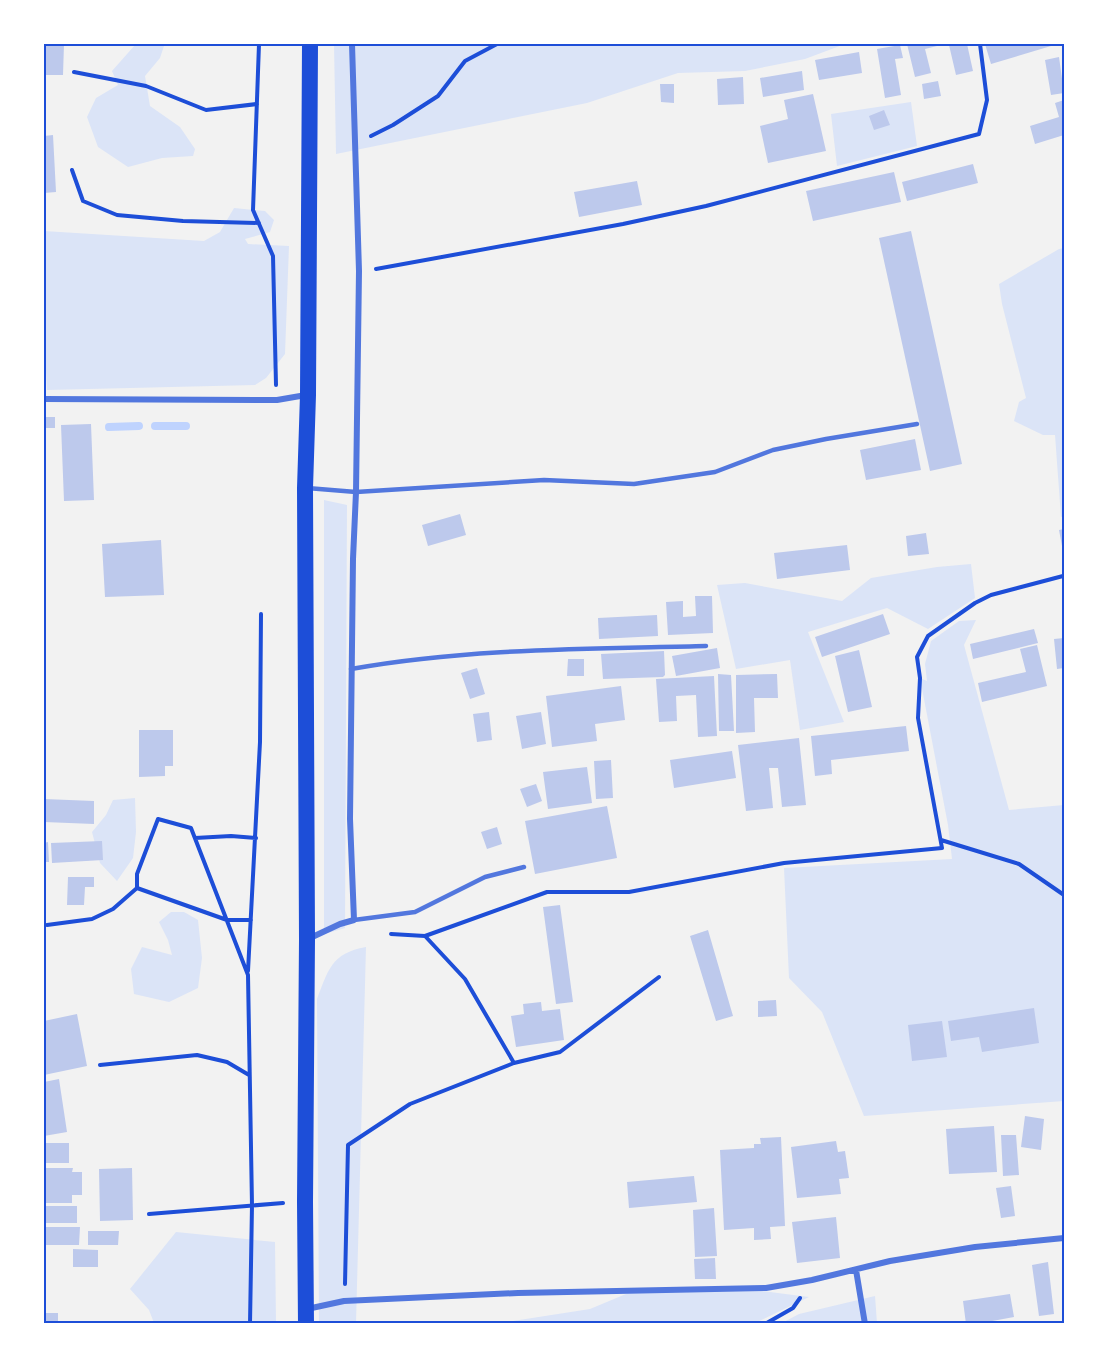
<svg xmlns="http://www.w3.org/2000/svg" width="1108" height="1367" font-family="'Space Grotesk',sans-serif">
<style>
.green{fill:#dbe4f7}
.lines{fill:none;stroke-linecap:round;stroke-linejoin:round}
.stream{stroke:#bfd3fe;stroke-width:8}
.building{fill:#bdc9ec}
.path{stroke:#1d4ed8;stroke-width:4}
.service{stroke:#5277de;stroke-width:4.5}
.minor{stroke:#5277de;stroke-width:6}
.trunk{stroke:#1d4ed8;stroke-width:16}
.neatline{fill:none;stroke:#1d4ed8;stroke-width:2}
</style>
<rect width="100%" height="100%" fill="#f2f2f2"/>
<!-- green -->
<path class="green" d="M141,44H159L164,46L160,58L145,76L150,106L180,127L195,149L193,156L162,158L128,167L98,147L87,117L96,98L118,85L112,71L135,45Z
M334,44H845L805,59L745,71L678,73L587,103L336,154Z
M911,102L917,146L837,166L831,114Z
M234,208L265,211L274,220L270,232L245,239L248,244L289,246L285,354L266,378L255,385L47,390L44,332V231L204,241L220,232Z
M1064,248V516L1061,517L1055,435H1043L1014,421L1019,402L1026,398L1002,304L999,284L1059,249Z
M324,500L347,505L345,928L324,934Z
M971,564L975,598L928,629L887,608L808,632L844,722L800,730L790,660L736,669L717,585L745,583L842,601L871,578L937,567Z
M976,620L964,645L1009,810L1064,805V1101L864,1116L822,1012L789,978L784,868L952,859L948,825L920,678L927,681L925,664L931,641L959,621Z
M135,798L136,832L133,858L117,881L100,863L92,832L106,815L113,800Z
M171,912H184L198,920L202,958L198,988L169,1002L134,994L131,969L142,947L172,955L168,940L159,922Z
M366,947L356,1323H319L317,999C328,971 331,953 366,947Z
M176,1232L275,1242L276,1323H154L149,1310L130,1289Z
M730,1287L809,1297L755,1323L493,1324L590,1309L638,1289Z
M875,1296L877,1323L780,1324L799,1314Z"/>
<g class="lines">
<!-- stream -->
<path class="stream" d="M155,426H186
M109,427L139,426"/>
</g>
<!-- building -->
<path class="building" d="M44,44H64L63,75H44Z
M907,44H945L925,49L931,73L915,77Z
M953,44H967L973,71L956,75L949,45Z
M985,44H1050L1051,46L991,64Z
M900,45L903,58L895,59L901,95L885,98L877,49Z
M859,52L862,73L819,80L815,60Z
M1059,57L1064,93L1051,95L1045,60Z
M802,71L804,90L763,97L760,78Z
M743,77L744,104L718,105L717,79Z
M938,81L941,96L924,99L922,84Z
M660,84H674V103L661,102Z
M813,94L826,151L768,163L760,126L788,119L784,100Z
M1064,100V135L1035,144L1030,126L1059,117L1055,103Z
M884,110L890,125L874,130L869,116Z
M53,135L56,192L44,193V136Z
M973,164L978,183L907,201L902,182Z
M894,172L901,202L813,221L806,191Z
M637,181L642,205L579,217L574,192Z
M911,231L962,464L930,471L879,238Z
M44,417H55V428H44Z
M91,424L94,500L64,501L61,425Z
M915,439L921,470L866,480L860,450Z
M460,514L466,535L428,546L422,525Z
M1064,529V546H1062L1059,530Z
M926,533L929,554L908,556L906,536Z
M161,540L164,595L105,597L102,544Z
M847,545L850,570L777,579L774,553Z
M695,596H712L713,633L668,635L666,602L683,601V617L696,616Z
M883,614L890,634L822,657L815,637Z
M657,615L658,636L599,639L598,618Z
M1034,629L1038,643L973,659L970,644Z
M1064,638V668L1057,669L1054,639Z
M1037,645L1047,686L982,702L978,683L1026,672L1020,649Z
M717,648L720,668L676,676L672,656Z
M859,650L872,707L848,712L835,656Z
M664,651L665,675L663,677L603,679L601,654Z
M568,659H584V676H567Z
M477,668L485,694L470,699L461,673Z
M718,674L731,675L734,731H719Z
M777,674L778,698H754L755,732L736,733V675Z
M714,676L717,736L698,737L696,695L676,696L677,721L659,722L656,679Z
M621,686L625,720L595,724L597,741L552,747L546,696Z
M489,712L492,740L477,742L473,714Z
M541,712L546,744L522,749L516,716Z
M906,726L909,751L831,760L832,774L815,776L811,736Z
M139,730H173V766H165V776L139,777Z
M799,738L806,805L782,807L778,768H769L773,808L746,811L738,745Z
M732,751L736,778L674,788L670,760Z
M611,760L613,798L596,799L594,761Z
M587,767L592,803L548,809L543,772Z
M536,784L542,801L527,807L520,789Z
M44,799L94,801V824L44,822Z
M607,806L617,858L535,874L525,821Z
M497,827L502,844L487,849L481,832Z
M102,841L103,860L52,863L51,843Z
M48,842L49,862H44V843Z
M68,877H94V887H85L84,905H67Z
M560,905L573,1002L556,1004L543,907Z
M708,930L733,1016L716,1021L690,936Z
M776,1000L777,1016L758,1017V1001Z
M541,1002L542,1011L560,1009L564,1040L516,1047L511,1016L524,1014L523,1004Z
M1034,1008L1039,1043L982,1052L979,1037L951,1041L948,1021Z
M77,1014L87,1066L44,1075V1021Z
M942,1021L947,1057L912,1061L908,1025Z
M59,1079L67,1132L44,1136V1082Z
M1025,1116L1044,1119L1041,1150L1021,1147Z
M994,1126L997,1172L949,1174L946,1129Z
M1001,1135H1016L1019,1175L1003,1176Z
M781,1137L785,1226L770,1227L771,1239L754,1240V1228L724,1230L720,1150L754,1148V1144H761L760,1138Z
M836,1141L838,1152L845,1151L849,1178L839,1179L841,1194L797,1198L791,1147Z
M44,1143H69V1163H44Z
M44,1168H73L72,1172H82V1195H72V1203H44Z
M132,1168L133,1220L100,1221L99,1169Z
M694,1176L697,1202L629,1208L627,1182Z
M1011,1186L1015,1216L1001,1218L996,1188Z
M44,1206H77V1223H44Z
M714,1208L717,1256L695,1257L693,1210Z
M836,1217L840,1258L797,1263L792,1222Z
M44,1227H80L79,1245H44Z
M88,1231H119L118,1245H88Z
M73,1249L98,1250V1267H73Z
M715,1258L716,1279H695L694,1259Z
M1048,1262L1054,1314L1039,1316L1032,1265Z
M1010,1294L1014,1317L976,1324H966L963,1301Z
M44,1313H58V1324H44Z"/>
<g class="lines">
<!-- path -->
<path class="path" d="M259,44L253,210L273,256L276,385
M74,72L146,86L206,110L257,104
M371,136L393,125L438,96L465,61L497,44
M72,170L83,201L117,215L183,221L259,223
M376,269L623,224L706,206L979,134L987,100L980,44
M195,838L231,836L256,838
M941,840L1019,864L1064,895
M137,888L227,920H251
M47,925L92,919L113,909L137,888V874L158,819L191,828L248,975L252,1205L250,1324
M391,934L425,936L547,892H629L784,863L942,848L918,718L920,678L917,657L928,636L975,603L991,595L1063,576
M425,936L465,979L514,1063
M248,971L260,742L261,614
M100,1065L197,1055L227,1062L249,1075
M149,1214L283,1203
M345,1284L348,1145L410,1104L514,1063L560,1052L659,977
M765,1324L793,1308L800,1298"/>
<!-- service -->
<path class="service" d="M307,488L356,492L544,480L634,484L715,472L773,450L826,439L917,424
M351,669C468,648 587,649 706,646
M354,920L415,912L485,877L524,867"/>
<!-- minor -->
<path class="minor" d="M44,399L277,400L306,395
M308,939L340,924L354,920L350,819L353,559L356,492L359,271L352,44
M856,1270L865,1324
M307,1309L344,1301L518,1293L766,1288L812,1280L890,1261L975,1247L1064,1238"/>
<!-- trunk -->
<path class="trunk" d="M306,1324L305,1202L307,939L305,488L308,395L310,44"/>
</g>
<!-- border -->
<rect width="1108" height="1367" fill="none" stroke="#ffffff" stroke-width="90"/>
<rect x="45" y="45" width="1018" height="1277" class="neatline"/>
</svg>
